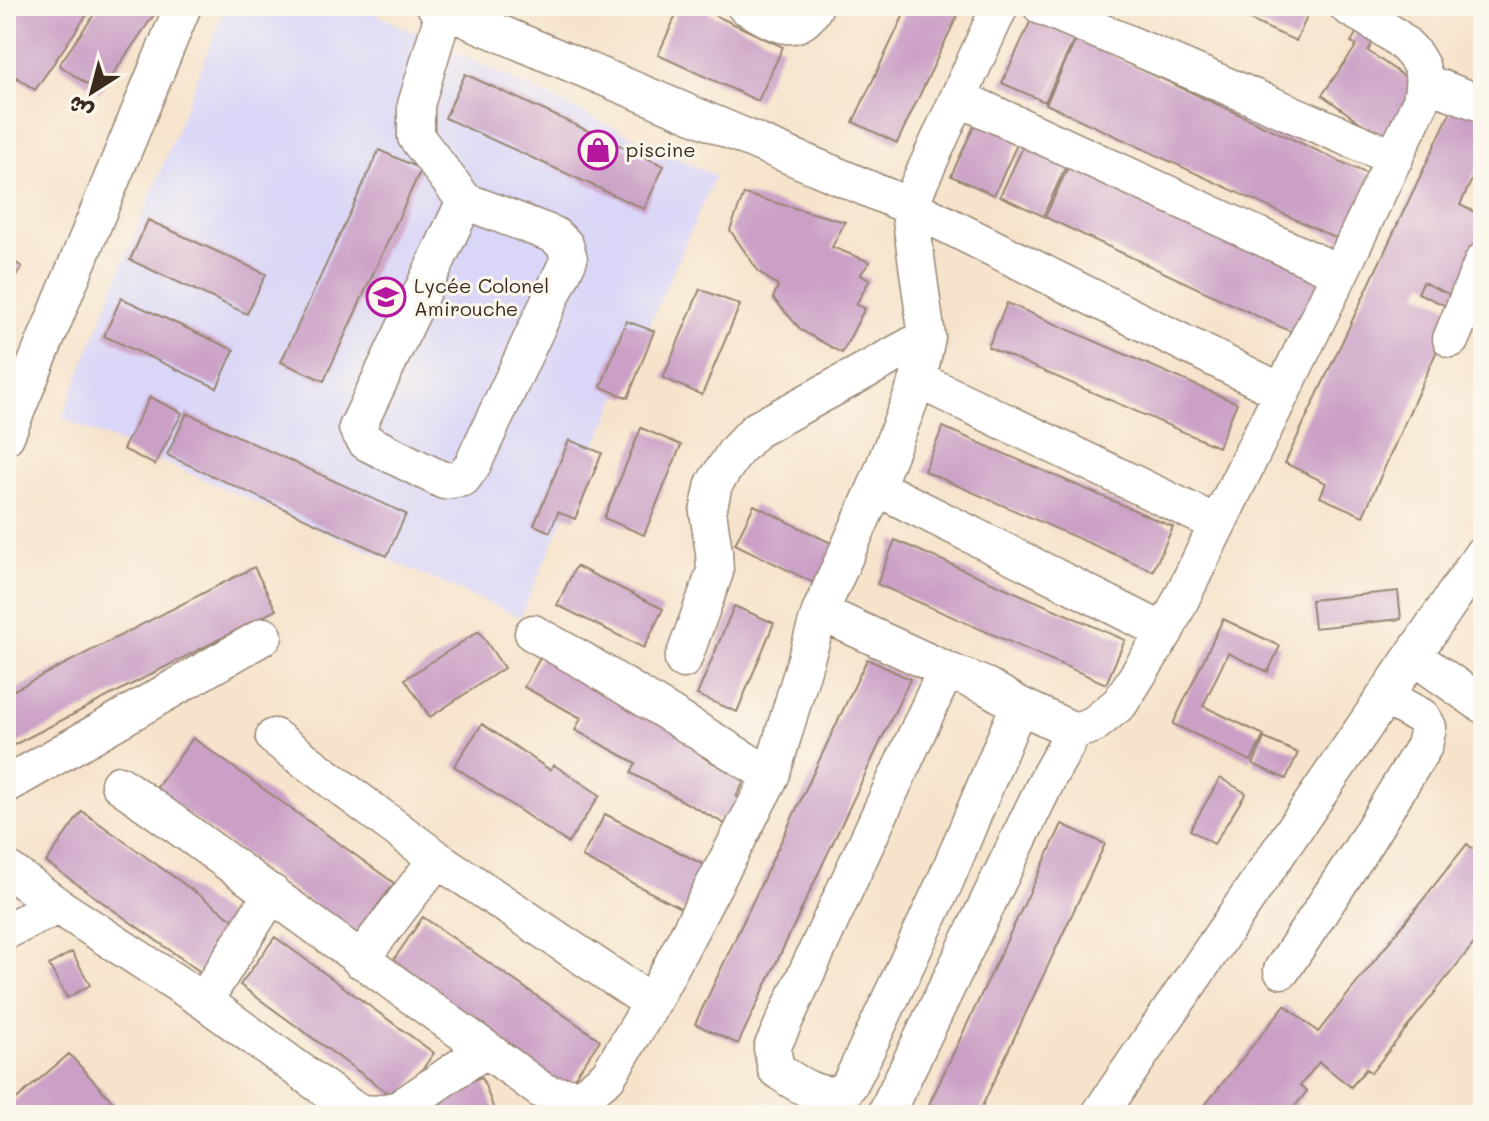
<svg xmlns="http://www.w3.org/2000/svg" width="1489" height="1121" font-family="Mali,'Playpen Sans Arabic',sans-serif">
<style>
.built{fill:#dad6f7}
.building{fill:#cba0c6}
.lines{fill:none;stroke-linecap:round;stroke-linejoin:round}
.minor-casing{stroke:#988674;stroke-width:39}
.minor{stroke:#fff;stroke-width:36}
.labels{text-anchor:middle;stroke-width:6;stroke-linejoin:round;paint-order:stroke}
.poi-label{font-size:20px;fill:#3b2a1e;stroke:#fbf7ec;text-anchor:start}
</style>
<rect width="100%" height="100%" fill="#fbf7ec"/>
<filter id="ink" filterUnits="userSpaceOnUse"><feTurbulence type="fractalNoise" baseFrequency=".0125" numOctaves="2"/><feDisplacementMap in="SourceGraphic" scale="16" xChannelSelector="R" yChannelSelector="G"/><feConvolveMatrix kernelMatrix="1 2 1 2 8 2 1 2 1" color-interpolation-filters="sRGB"/></filter>
<filter id="wash" filterUnits="userSpaceOnUse"><feTurbulence type="fractalNoise" baseFrequency=".006" numOctaves="4" result="noise"/><feDisplacementMap in="SourceGraphic" scale="32" xChannelSelector="R" yChannelSelector="G"/><feGaussianBlur stdDeviation="1.8" result="paint"/><feColorMatrix in="noise" values="0 0 0 0 0 0 0 0 0 0 0 0 0 0 0 0 0 1.4 0 .05"/><feComposite in="paint" operator="in"/></filter>
<g filter="url(#wash)">
<rect width="100%" height="100%" fill="#f6e3cb"/>
<!-- built -->
<path class="built" d="M226,6H359L715,176L520,617L62,418Z"/>
<g id="blocks">
<!-- building -->
<path class="building" d="M6,6H93L35,90L6,70Z
M100,6H160L100,93L59,65Z
M680,6H695L783,47L758,101L658,55Z
M908,6H962L897,143L853,122Z
M1219,6H1312L1296,41Z
M1466,6H1483V17Z
M1032,18L1075,38L1045,102L1002,83Z
M1358,30L1375,38L1368,51L1422,89L1386,141L1322,95L1357,45L1351,42Z
M1076,39L1372,176L1342,241L1046,104Z
M465,74L664,166L644,209L445,118Z
M1457,98L1483,111V156L1460,205L1483,216V253L1461,300L1423,282L1418,293L1455,310L1363,516L1320,497L1326,483L1285,463Z
M981,111L1023,131L994,195L951,176Z
M1030,132L1073,151L1043,216L1000,196Z
M379,150L421,169L324,381L281,362Z
M1075,152L1329,271L1298,335L1045,217Z
M744,194L845,222L832,247L870,262L860,275L870,279L856,305L865,308L842,353L801,330L773,298L778,286L759,272L730,230Z
M148,220L266,274L247,314L130,260Z
M6,256L22,267L6,290Z
M700,289L740,305L702,395L663,378Z
M121,298L234,350L217,388L104,336Z
M1007,303L1237,403L1218,447L988,347Z
M626,321L654,331L628,398L601,387Z
M150,397L182,413L155,465L123,449Z
M187,413L406,514L387,556L167,455Z
M943,427L1173,527L1153,571L924,471Z
M641,428L681,445L644,535L604,518Z
M569,440L602,453L575,519L558,512L550,532L534,525Z
M754,505L841,548L822,587L735,544Z
M895,540L1125,640L1106,684L877,584Z
M576,566L663,609L644,648L557,605Z
M254,567L276,610L6,749V694Z
M1398,591L1401,619L1314,628L1311,600Z
M734,606L774,623L737,712L697,695Z
M1223,619L1280,646L1268,672L1228,653L1203,706L1264,735L1251,761L1173,724Z
M479,631L504,668L430,717L405,679Z
M545,649L708,748L703,757L745,780L736,797L750,804L736,830L631,773L636,763L575,730L581,718L524,687Z
M867,659L910,679L738,1044L695,1024Z
M482,724L550,770L554,765L600,795L568,843L454,766Z
M193,738L394,883L356,935L155,790Z
M1264,738L1298,753L1286,779L1253,764Z
M1220,778L1246,793L1214,844L1190,830Z
M82,811L238,923L202,973L46,862Z
M605,814L714,870L692,914L582,857Z
M1062,824L1105,844L978,1115H924Z
M1467,844L1483,857V932L1371,1073L1366,1069L1351,1087L1319,1062L1300,1086L1307,1091L1288,1115H1197L1285,1005L1318,1032Z
M423,917L600,1040L563,1094L386,971Z
M275,937L434,1053L399,1101L240,985Z
M72,952L90,985L67,998L49,965Z
M69,1054L125,1115H6V1108Z
M482,1077L496,1115H445L437,1093Z"/>
</g>
</g>
<g filter="url(#ink)">
<use href="#blocks" fill-opacity="0" stroke="#988674" stroke-width="2"/>
<g class="lines">
<!-- minor casing -->
<g class="minor-casing">
<path id="minor" d="M435,6L909,206L1282,392
M745,6C771,20 796,41 815,6
M1041,6L1395,158
M444,11L416,105V137L465,201L554,235L565,245L569,259L473,464L463,478L444,481L366,442L357,428L465,201
M1424,82L1483,104
M959,98L1340,273
M1451,339L1483,261
M918,380L1218,524
M6,436L183,6
M876,487L1165,632
M820,612L946,670L986,686L1019,705L1074,731
M533,633L582,660L771,776
M1413,656L1483,705
M683,660L715,572L714,552L708,512L714,484L736,451L756,430L927,337
M946,670L772,1048L776,1069C792,1081 826,1105 846,1089C850,1085 853,1077 856,1072L945,882L1019,705
M274,737L437,859L652,1003
M119,784C242,871 363,962 486,1049
M6,785L264,636
M6,868L58,906L204,1001L350,1107L363,1113L376,1114L399,1109L486,1049L541,1090L553,1095L582,1097L608,1076L652,1003L771,776L820,612L876,487L918,380L927,337L909,206L1000,6
M6,931L58,906
M360,960L437,859
M1282,970L1360,851L1424,746L1428,727L1422,717L1385,697
M204,1001L272,893
M885,1115L1050,774L1074,731L1093,725L1120,703L1165,632L1340,273L1421,101C1423,90 1426,75 1420,64C1406,37 1372,22 1347,6
M1099,1115L1483,553"/>
</g>
<!-- minor -->
<use href="#minor" class="minor"/>
</g>
</g>
<!-- icons -->
<defs>
<g id="shop-ring" transform="scale(2)"><circle r="9.5" fill="#fbf7ec" stroke="#b5179e" stroke-width="1.5"/><path d="M-5-2.5h2.3a2.7 3.5 0 0 1 5.4 0H5L5.5 6h-11ZM-1.5-2.5h3a1.5 2.3 0 0 0-3 0Z" fill="#b5179e"/></g>
<g id="school-ring" transform="scale(2)"><circle r="9.5" fill="#fbf7ec" stroke="#b5179e" stroke-width="1.5"/><path d="M0-5L7-2L0 1L-7-2ZM-4 1L0 2.5L4 1V4Q0 6-4 4Z" fill="#b5179e"/></g>
</defs>
<g fill-rule="evenodd">
<use href="#shop-ring" x="598" y="150"/>
<use href="#school-ring" x="386" y="297"/>
</g>
<g class="labels">
<!-- poi labels -->
<g class="poi-label">
<text x="626" y="157">piscine</text>
<text x="414" y="293">Lycée Colonel<tspan x="414" dy="23">Amirouche</tspan></text>
</g>
</g>
<!-- margin -->
<rect width="1489" height="1121" fill="none" stroke="#fbf7ec" stroke-width="32"/>
<!-- north arrow -->
<g transform="translate(92 92) rotate(216)" stroke="#fbf7ec" stroke-width="6" paint-order="stroke">
<path d="M0-6L14 30L0 20L-14 30Z" fill="#3b2a1e"/>
<text y="-12" font-size="22" font-weight="bold" text-anchor="middle" fill="#3b2a1e">ش</text>
</g>
</svg>
